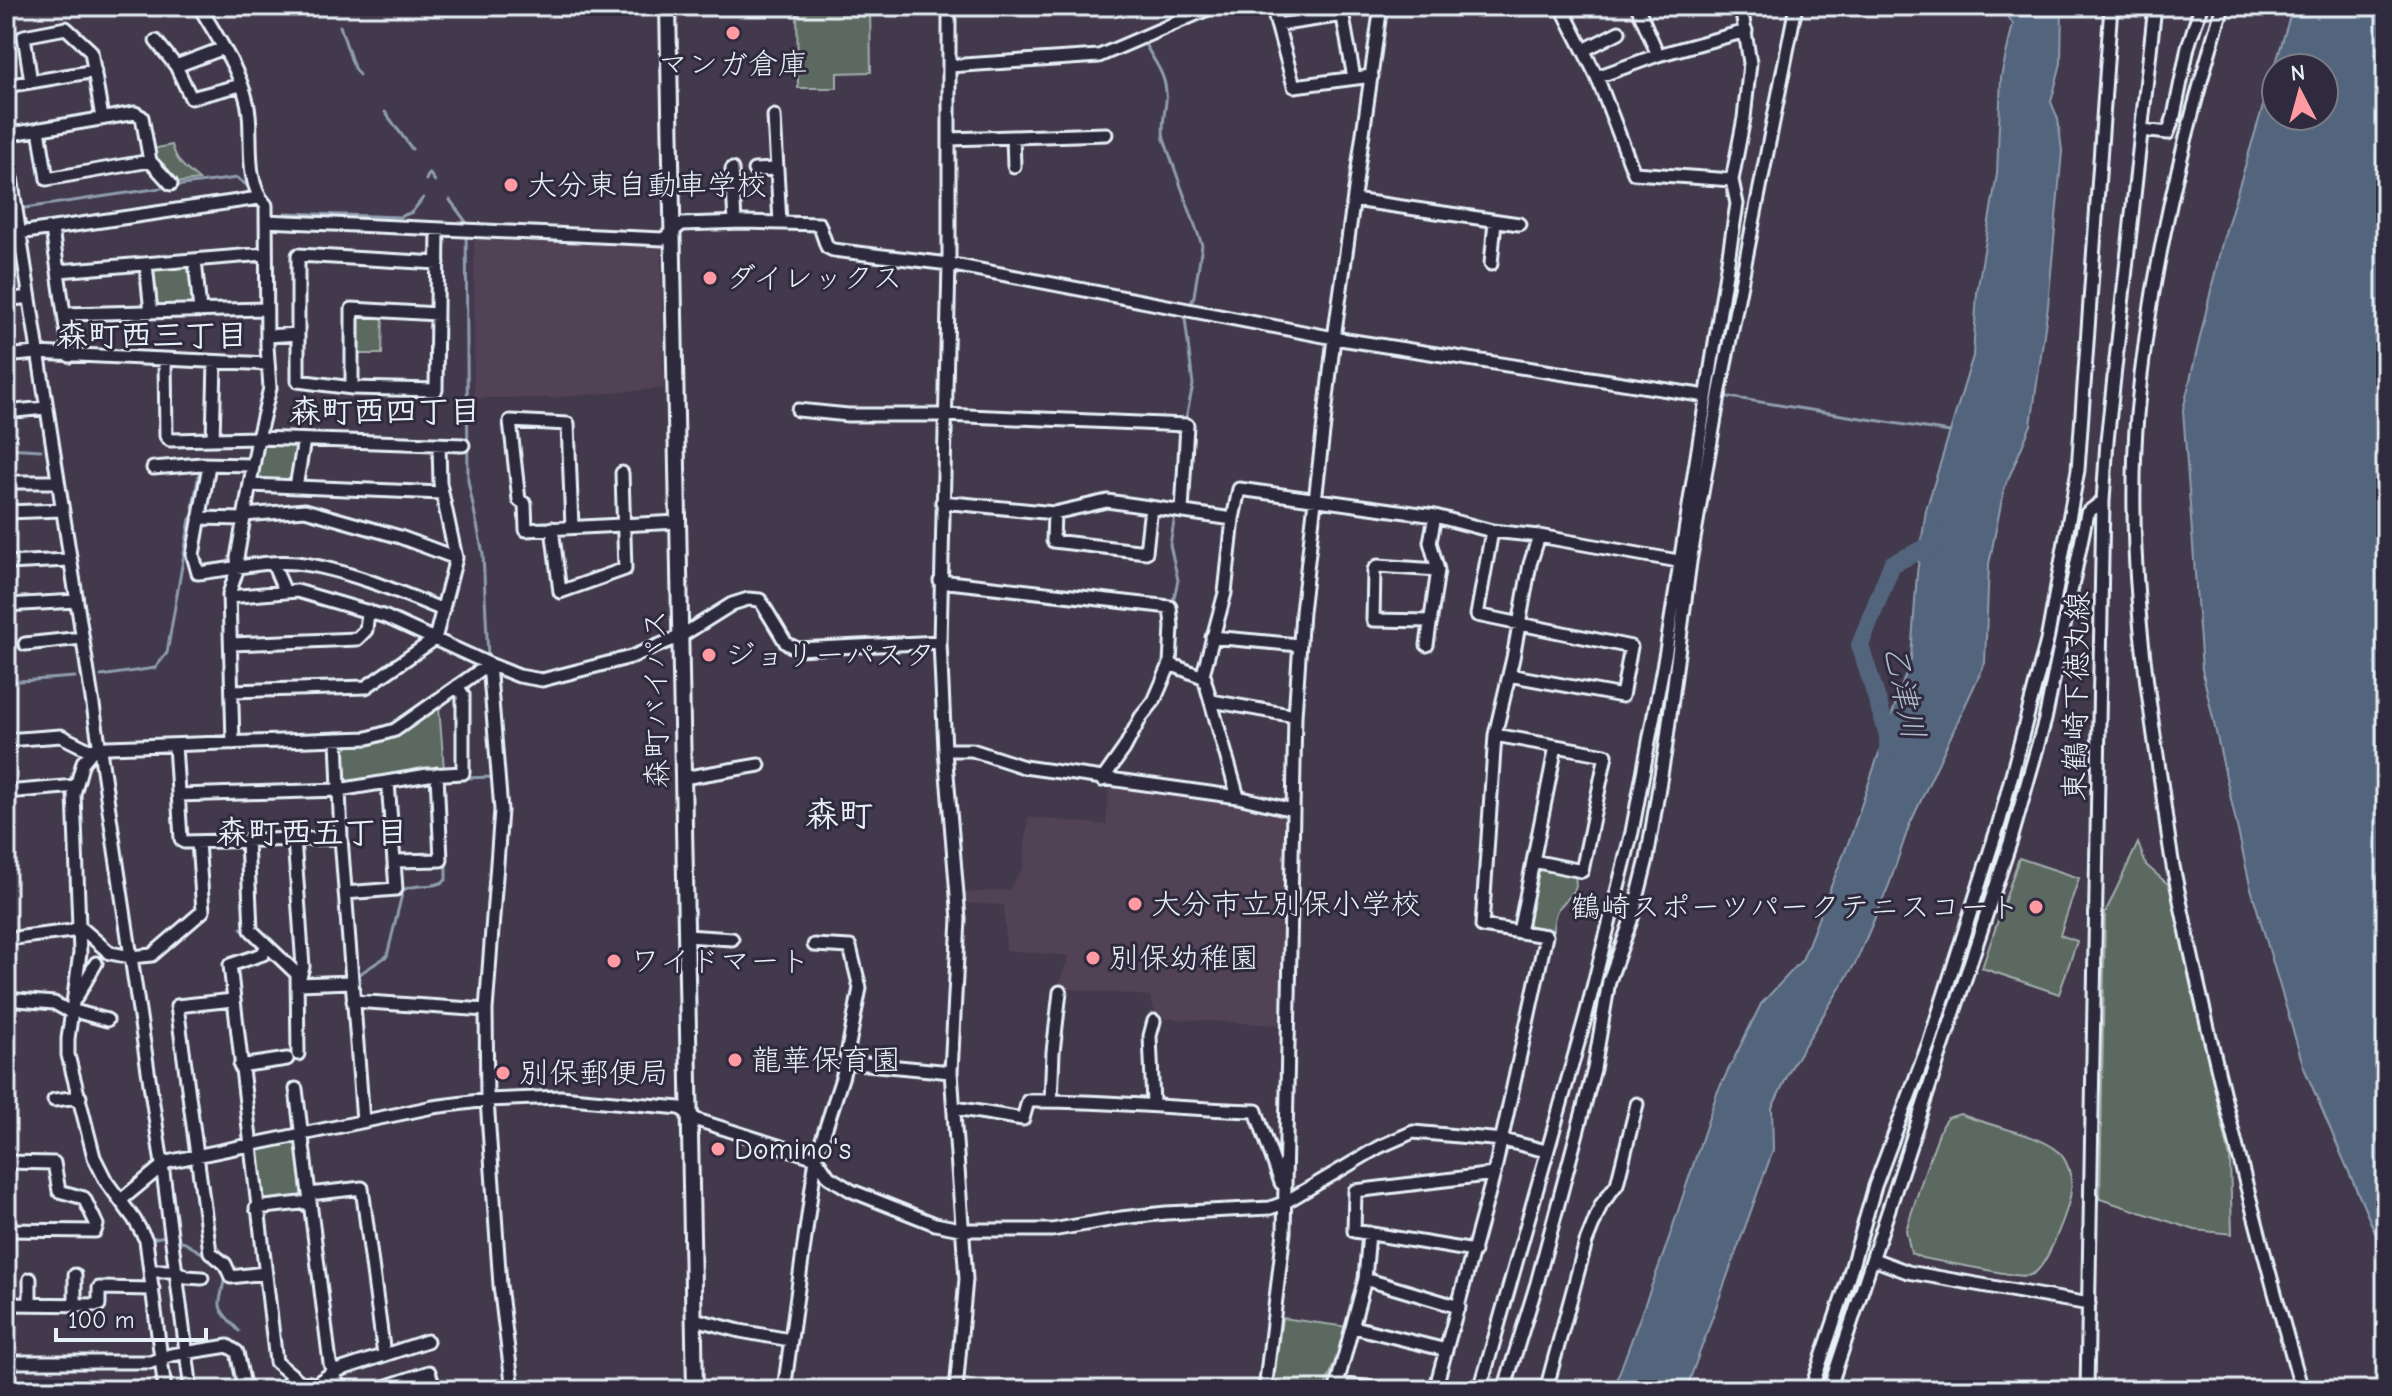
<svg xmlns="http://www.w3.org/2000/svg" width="2392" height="1396" font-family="'Comic Neue','Klee One',sans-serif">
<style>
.built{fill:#514356}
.green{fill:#5b6960;stroke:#a2adac;stroke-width:2}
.water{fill:#52657d;stroke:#8e9dae;stroke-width:2;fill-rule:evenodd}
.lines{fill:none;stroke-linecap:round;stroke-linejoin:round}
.stream{stroke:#8e9dae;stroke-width:3}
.river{stroke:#52657d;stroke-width:18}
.minor-casing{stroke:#e8f1f8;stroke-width:17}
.major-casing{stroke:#e8f1f8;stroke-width:20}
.minor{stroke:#2f2a3d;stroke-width:11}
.major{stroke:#2f2a3d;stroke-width:14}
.poi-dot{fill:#ff9aa2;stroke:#2f2a3d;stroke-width:3}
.labels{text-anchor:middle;stroke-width:6;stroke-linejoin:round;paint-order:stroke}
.poi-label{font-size:30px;fill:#e8f1f8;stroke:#2f2a3d;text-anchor:start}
.street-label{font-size:30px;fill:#e8f1f8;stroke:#2f2a3d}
.neighbourhood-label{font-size:32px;font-weight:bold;fill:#e8f1f8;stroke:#2f2a3d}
.water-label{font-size:32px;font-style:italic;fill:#acb9c7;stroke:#2f2a3d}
.quarter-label{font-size:34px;font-weight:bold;fill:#e8f1f8;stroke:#2f2a3d}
</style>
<rect width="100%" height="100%" fill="#43394c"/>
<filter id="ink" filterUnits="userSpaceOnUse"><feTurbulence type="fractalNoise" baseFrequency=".0125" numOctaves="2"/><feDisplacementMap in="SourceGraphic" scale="16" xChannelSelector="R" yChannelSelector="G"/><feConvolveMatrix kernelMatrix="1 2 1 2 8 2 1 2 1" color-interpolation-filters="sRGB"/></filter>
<g filter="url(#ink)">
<!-- built -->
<path class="built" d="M474,237L661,245L664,388L550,398H474Z
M1109,782L1246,801L1285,811L1289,816L1284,1023L1278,1025L1157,1018L1150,996L1057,988L1069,956L1006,950L1004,905L964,903V893L1009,890L1023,867L1028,817L1106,825Z"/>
<!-- green -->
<path class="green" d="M797,6H870L871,72L837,73V88H798Z
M172,145C177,164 187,169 199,180L175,183L155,161L152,149Z
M188,265L192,268L196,304L193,306L153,305L150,271L153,268Z
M362,314L383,315L382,354H356V319Z
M262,442L298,444L300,448L291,482L258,480L255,477Z
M439,707L444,769L352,783L346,779L344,751L349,746C390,744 407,729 439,707Z
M2138,843L2146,865L2170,886L2230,1158L2232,1234L2195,1230L2100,1199L2105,913Z
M2019,858L2079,878L2060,935L2077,941L2059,994L1982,968Z
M1542,868L1574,874C1581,893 1568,896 1558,909C1554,914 1554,923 1553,930L1531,926L1526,921L1536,872Z
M1960,1114C1985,1125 2039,1134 2058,1151C2068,1161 2073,1178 2071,1191C2069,1208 2047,1267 2033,1274C2027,1277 2021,1276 2014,1275L1922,1258L1911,1253L1906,1230L1926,1168L1942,1125L1947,1118Z
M297,1142L304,1196L301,1200L260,1202L254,1151Z
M1282,1318L1348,1327L1324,1390H1273Z"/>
<!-- water -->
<path class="water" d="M2001,6H2062L2061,63L2051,102L2058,119L2062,151L2048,306L2031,425L2004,489L1989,564L1985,663L1909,826L1889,885L1856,962L1793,1064L1772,1108L1773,1150L1686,1390H1613L1666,1247L1717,1093L1761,1004L1802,960L1852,833L1911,658L1917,573L1926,510L1973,356L1977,292L1997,174L2001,77L2013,24Z
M2293,6H2386V1258L2304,1068L2250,885L2202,669L2183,410L2222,243ZM2276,68H2324V116H2276Z"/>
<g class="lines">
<!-- stream -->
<path class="stream" d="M334,6L335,8
M340,26L354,68L359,75
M1144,42C1154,62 1168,75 1166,101C1165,114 1161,125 1164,139L1202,245L1194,296L1185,318L1193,385L1186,418
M385,112L412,149
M429,173L435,181
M426,180L429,173
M175,186L237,178L248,186
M450,200L466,222L468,481L483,554L488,658
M25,208L168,187
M285,213L400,217L412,212L423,198
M1722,396L1950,432
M6,448L41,450
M193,507L200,468
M1173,602L1178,580L1170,545L1175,516
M101,676L155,668L167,653L190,519
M6,682L75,677
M463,778L494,777
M443,790L444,781L451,779
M241,928L250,936
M358,975L387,956L403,890C417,883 435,889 446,880V861
M313,977L340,976
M150,1239L166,1236
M180,1240L207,1256
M225,1275C220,1309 212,1303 239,1331"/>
<!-- river -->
<path class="river" d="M1888,752V735L1860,645L1892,564L1938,542L1940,537"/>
<!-- minor casing -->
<g class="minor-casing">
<path id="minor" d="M199,6C217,37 246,79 249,114C252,142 245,184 266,205L267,346L270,388L258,438L237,558L238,567L229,594L233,743
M949,6V264L940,642L945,750L959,919L951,1072L966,1279L956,1390
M1272,6L1294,86L1372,76
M1341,6L1354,78
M1561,6L1597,77L1634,173L1732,180
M1637,6L1658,55
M2223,6C2182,139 2149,276 2137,415C2127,539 2142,660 2161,782C2165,810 2168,839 2173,866C2208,1042 2253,1218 2302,1390
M1277,25L1343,15
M156,41L176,66L191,98L241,85
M1584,50L1619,32
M176,66L224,48
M949,66L1099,56L1215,6
M1597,77L1658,55L1746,31
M31,82L24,36L66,28L91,51L102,118
M6,86L95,71
M774,116L780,223
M2142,130L2168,133L2174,116L2188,47L2201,6
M6,135L135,113L142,117L150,161L47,179L39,129
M1013,137L1014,166
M950,139L1106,134
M6,145L100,750L162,1164L191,1390
M150,161L171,184
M732,169L735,222
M754,170L777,169
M1354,200L1519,224
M266,221L663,239L682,224L744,222L819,224L827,247L833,250L949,264L1334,338L1706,396
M52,229L70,356
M19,233L259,198
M195,260L200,311
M438,263L298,255V381L352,388L436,390L438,229
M146,264L151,312
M1491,264L1495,221
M59,271L266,254
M6,300L28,297
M65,314L266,309
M267,336L298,334
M6,356L36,353L268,364
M165,360L166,436L170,440L258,438L463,445
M352,388V309L437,314
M798,410L848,415H944L1187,425L1182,511
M6,412L45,408
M213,439L215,362
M209,465L193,555L198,573C230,570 264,560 296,563C342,568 400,592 443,610
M153,468L201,464L253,465
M6,482H57
M250,485L442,493
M296,487L304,440
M942,502L1054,513L1107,501L1233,519L1239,489L1435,516L1492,531L1539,536L1678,561
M6,512L62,510
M1054,513L1053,541L1146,552L1151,507
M245,515L305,510L400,537L456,558
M199,518L244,519
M1233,519L1225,593L1203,674L1238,797
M572,527L568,424L510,421L519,500L525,504L526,530C577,527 627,525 678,522
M552,528L560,592L625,569L622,473
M1492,531L1477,615L1631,647L1622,696L1509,675
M6,563L69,560
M273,564L285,592
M940,581L1170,607L1172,626L1170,664L1205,678
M229,597L297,591L386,617L489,664L519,676L542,680L631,657L681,636L732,604L748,599L760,600L786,643L797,649L940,642
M6,605L76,601
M1431,621L1373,620L1374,570L1378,566L1438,570
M1212,637L1299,645
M25,644L82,638
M231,644L357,639L366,630L368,611
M1427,645L1438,570L1430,542L1435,516
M489,664L501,810L486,1010L487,1100L500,1285L513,1390
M232,691L366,687L435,639L456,558L440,483L439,445
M1212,701L1295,716
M1495,735L1606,755L1582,871L1533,861
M337,739L341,838L363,1121
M6,740L61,736L89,750L108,747L368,738L395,730L489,664
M175,745L181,839L184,842L341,838
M945,750H972L1024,767L1238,797L1293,810
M92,751L83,762L74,794L80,953L68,1039V1055L94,1157L106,1181L134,1219L146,1240L165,1390
M683,778L759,765
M1102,780L1124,749L1141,717L1154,701L1170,664
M6,792L76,786
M178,795L339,790L428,775L463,773V695L457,686
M294,839L303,967L298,984L351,982
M247,840L251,930L297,974L298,1054
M394,861L441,860L437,774
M345,893L396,889L388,782
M79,926L110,953L131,957L152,955L203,911L198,842
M1519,932L1556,746
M686,936L732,939
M6,939L72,931L79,926
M264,951L263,954L230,965L276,1362L299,1381L316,1384L333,1372L427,1341
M76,998L96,963
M6,999L54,1003L72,1013L78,1012L107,1020
M233,1000L177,1006L210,1252L225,1264L231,1277L265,1273
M353,1001L486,1010
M846,1062L951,1072
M240,1066L287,1059
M296,1089L330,1363L340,1390
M54,1100L80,1097
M1051,1101L1053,1052L1060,992
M1153,1104L1150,1036L1154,1021
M955,1108L1023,1119L1028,1101C1105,1100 1180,1109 1256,1111L1281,1183
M6,1162L54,1163L59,1191L84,1198L97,1225L95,1231L6,1230
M309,1194L362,1188L384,1355
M121,1200L167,1162L433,1107L487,1100L560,1097L680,1108L697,1120L816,1158L829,1177L852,1191L935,1224L965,1230H1052L1121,1218L1166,1213L1270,1208L1284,1203L1379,1147L1413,1132L1503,1140L1546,1151
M256,1208L310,1202
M1369,1233L1365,1279L1337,1384L1391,1390
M1474,1251L1354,1231L1355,1191L1494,1174
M1873,1259L1908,1272L2089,1304
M152,1271H175L187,1277L202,1278
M30,1279V1304
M1365,1279L1459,1307
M6,1304L99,1305V1288L153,1289
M75,1305V1275
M694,1319L740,1331L790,1340
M1354,1327L1446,1350
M6,1362H151L171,1355L228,1346L237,1352L245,1390
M283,1390L293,1377
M375,1390L429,1372L435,1390
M784,1390L816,1158L843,1075L860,988L850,947L814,945
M1265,1390L1284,1232L1295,716L1302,612L1334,338L1381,6
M1435,1390L1494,1174L1546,936L1482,926L1495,735L1513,658L1530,564L1539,536
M1480,1390L1586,1015L1632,832L1666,651L1737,204L1732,180L1744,118L1750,63L1741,6
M1504,1390L1537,1283L1594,1069L1609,981L1633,915L1647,859L1666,745L1690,562L1719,395L1796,6
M1546,1390L1586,1242L1601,1205L1617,1184L1637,1104
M1811,1390L1848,1280L1875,1186L1929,1043L2000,820L2047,641L2078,470L2111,6
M1829,1390L2011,840L2045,720L2087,513L2103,501
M2087,1390L2103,501L2107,441L2155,6"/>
</g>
<!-- major casing -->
<g class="major-casing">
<path id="major" d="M668,6L695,1390"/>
</g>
<!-- minor -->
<use href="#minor" class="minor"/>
<!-- major -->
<use href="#major" class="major"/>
</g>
</g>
<!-- markers -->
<g class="poi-dot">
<circle cx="733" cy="33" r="8"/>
<circle cx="511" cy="185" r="8"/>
<circle cx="710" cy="278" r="8"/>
<circle cx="709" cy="655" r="8"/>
<circle cx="1135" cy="904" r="8"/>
<circle cx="2036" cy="907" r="8"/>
<circle cx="1093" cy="958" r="8"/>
<circle cx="614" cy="961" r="8"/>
<circle cx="735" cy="1060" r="8"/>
<circle cx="503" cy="1073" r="8"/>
<circle cx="718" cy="1149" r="8"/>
</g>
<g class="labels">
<!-- poi labels -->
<g class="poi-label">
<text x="733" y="74" text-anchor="middle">マンガ倉庫</text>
<text x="527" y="195">大分東自動車学校</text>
<text x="726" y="288">ダイレックス</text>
<text x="725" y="665">ジョリーパスタ</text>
<text x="1151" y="914">大分市立別保小学校</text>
<text x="2020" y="917" text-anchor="end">鶴崎スポーツパークテニスコート</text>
<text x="1109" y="968">別保幼稚園</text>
<text x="630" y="971">ワイドマート</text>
<text x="751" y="1070">龍華保育園</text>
<text x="519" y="1083">別保郵便局</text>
<text x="734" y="1159">Domino's</text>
</g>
<!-- street labels -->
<g class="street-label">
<text transform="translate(2076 696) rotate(-89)" y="10">東鶴崎下徳丸線</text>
<text transform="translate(656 699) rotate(-91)" y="10">森町バイパス</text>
</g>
<!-- neighbourhood labels -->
<g class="neighbourhood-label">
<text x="152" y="346">森町西三丁目</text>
<text x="385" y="422">森町西四丁目</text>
<text x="312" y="843">森町西五丁目</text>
</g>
<!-- water labels -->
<g class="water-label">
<text transform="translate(1905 692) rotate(78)" y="11">乙津川</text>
</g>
<!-- quarter labels -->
<g class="quarter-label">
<text x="839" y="826">森町</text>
</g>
</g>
<!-- margin -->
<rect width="2392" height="1396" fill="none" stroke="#2f2a3d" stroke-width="32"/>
<rect x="16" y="16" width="2360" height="1364" fill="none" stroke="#e8f1f8" stroke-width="3" filter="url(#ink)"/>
<!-- north arrow -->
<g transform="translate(2300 92) rotate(354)"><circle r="38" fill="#2f2a3d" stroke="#797a88" stroke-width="2"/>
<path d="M0-6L14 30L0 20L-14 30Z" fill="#ff9aa2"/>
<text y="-12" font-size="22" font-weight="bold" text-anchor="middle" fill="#e8f1f8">N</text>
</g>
<!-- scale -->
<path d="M56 1328v12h150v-12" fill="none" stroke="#e8f1f8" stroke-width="4"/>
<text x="68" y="1328" font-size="24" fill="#e8f1f8" stroke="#2f2a3d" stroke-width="6" paint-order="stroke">100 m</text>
</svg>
